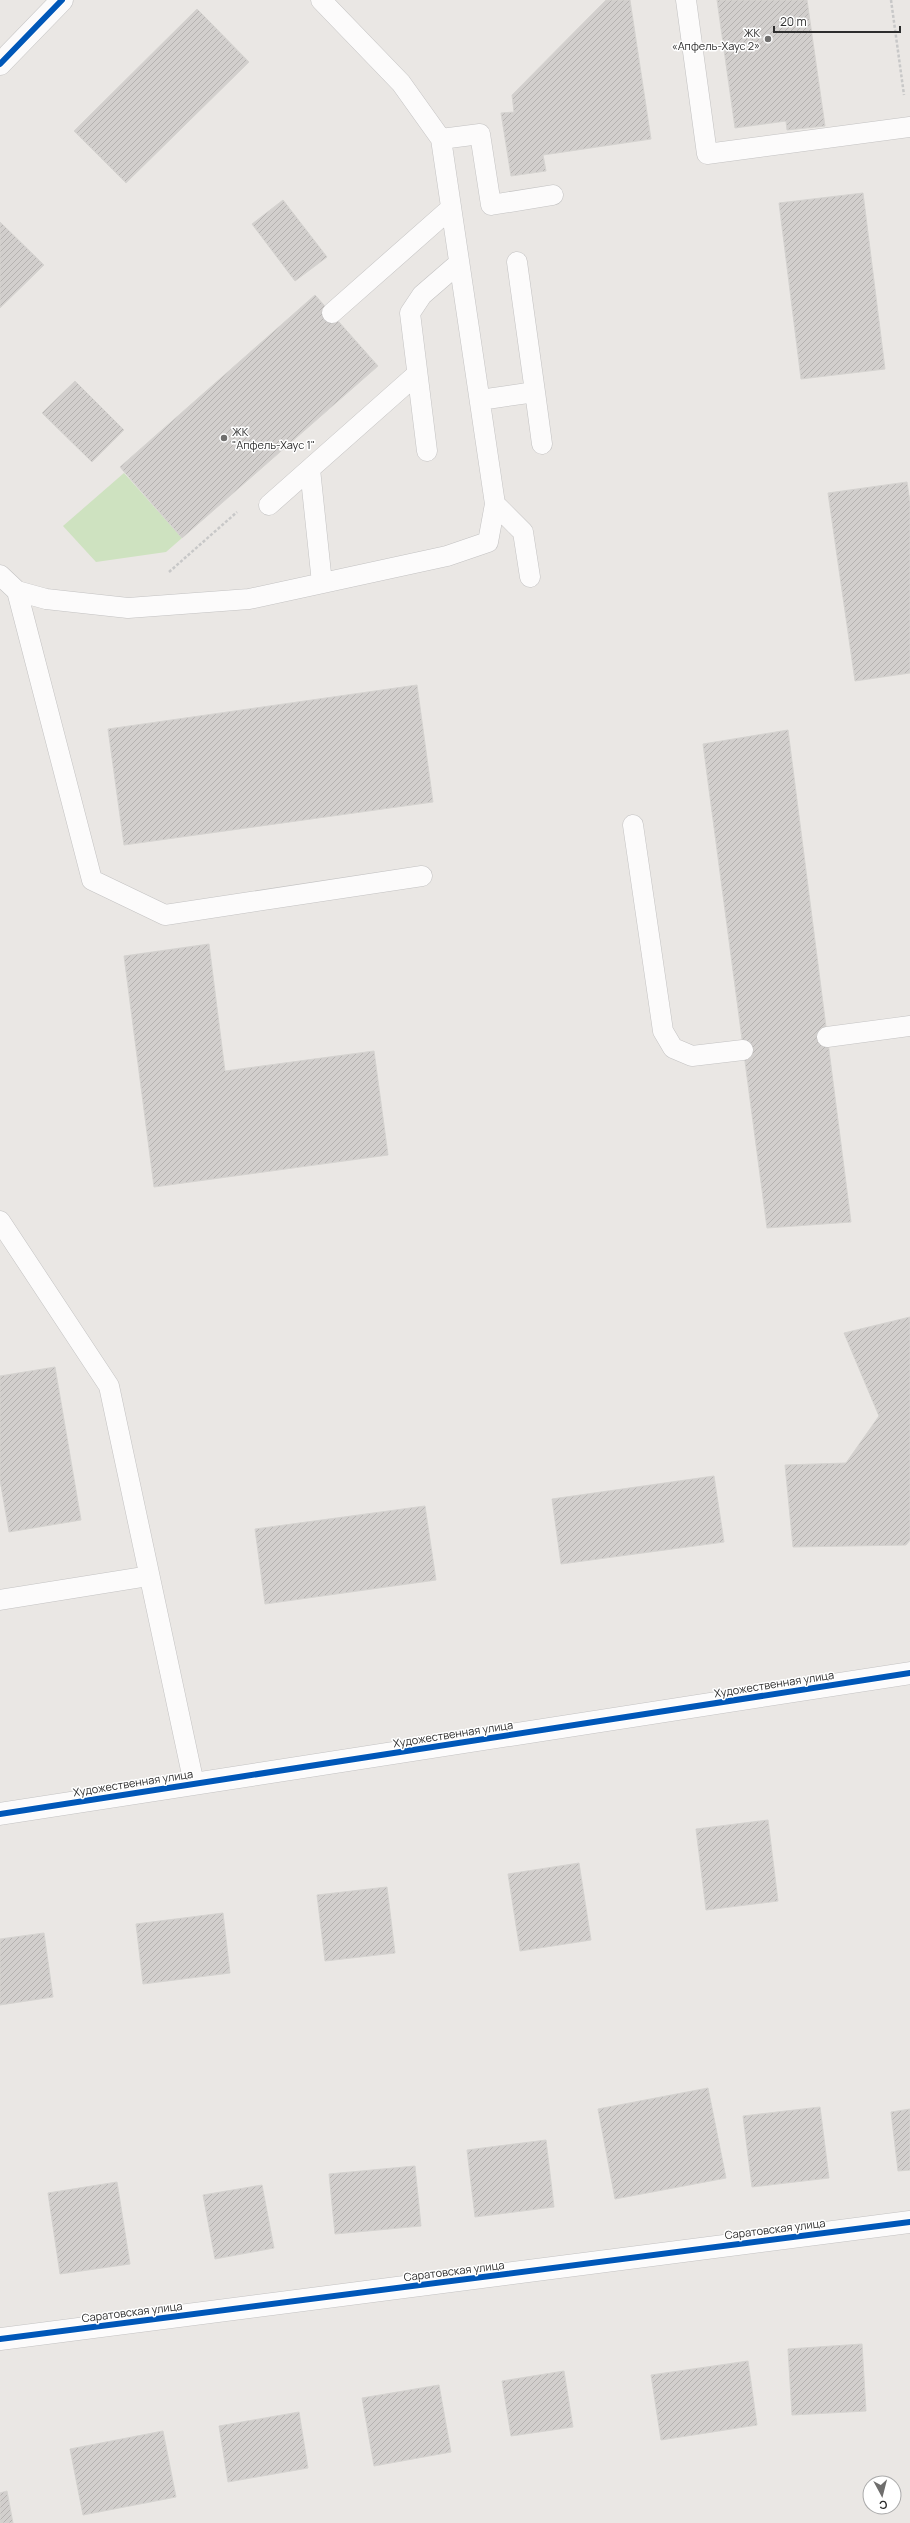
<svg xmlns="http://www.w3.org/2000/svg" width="910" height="2523" font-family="Manrope,sans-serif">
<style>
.grass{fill:#cee2c0}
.building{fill:url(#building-hatch);stroke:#d5d3d0}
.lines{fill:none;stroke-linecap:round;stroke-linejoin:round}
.service-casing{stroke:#c3c2c2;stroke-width:21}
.minor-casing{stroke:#c3c2c2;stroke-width:23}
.tertiary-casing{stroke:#c3c2c2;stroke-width:23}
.path{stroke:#c8c8c8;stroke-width:2.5;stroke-dasharray:3 2;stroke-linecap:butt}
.service{stroke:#fcfbfb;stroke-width:20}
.minor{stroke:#fcfbfb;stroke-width:22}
.tertiary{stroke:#fcfbfb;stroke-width:22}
.cycleway-casing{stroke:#fff;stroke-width:8}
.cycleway{stroke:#0057b8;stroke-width:6}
.poi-dot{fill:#6f6e6d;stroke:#fff;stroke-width:1.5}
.labels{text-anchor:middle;stroke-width:3;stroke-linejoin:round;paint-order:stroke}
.poi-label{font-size:11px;fill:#2d2d2d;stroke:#fff;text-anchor:end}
.street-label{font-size:11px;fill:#2d2d2d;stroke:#fff}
</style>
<defs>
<pattern id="building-hatch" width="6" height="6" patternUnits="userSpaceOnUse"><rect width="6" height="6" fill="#d2cfcd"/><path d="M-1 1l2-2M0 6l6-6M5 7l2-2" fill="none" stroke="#b5b2b0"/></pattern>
</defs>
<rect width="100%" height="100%" fill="#eae7e4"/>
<!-- grass -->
<path class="grass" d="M124,473L182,538L166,552L96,562L63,526Z"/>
<!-- building -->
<path class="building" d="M606,0H630L651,139L543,155L546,171L511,176L501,113L514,112L512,95Z
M717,0H807L825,126L787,130L786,121L735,128Z
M197,9L249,62L126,183L74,131Z
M863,193L885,369L801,379L779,203Z
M283,200L327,257L295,281L252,224Z
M0,222L44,265L0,308Z
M315,295L378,366L182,538L120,467Z
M75,381L124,430L92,462L42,413Z
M907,482L910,502V673L855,681L828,493Z
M417,685L433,802L124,845L108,729Z
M788,730L851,1222L767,1228L703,744Z
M209,944L225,1071L374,1051L388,1155L154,1187L124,956Z
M910,1317V1540L906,1545L793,1547L785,1465L846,1463L879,1416L844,1333Z
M55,1367L81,1520L9,1532L0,1480V1376Z
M714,1476L724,1542L561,1564L552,1499Z
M425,1506L436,1580L265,1604L255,1529Z
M768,1820L778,1901L706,1910L696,1829Z
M579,1863L591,1940L520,1951L508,1874Z
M387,1887L395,1953L325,1961L317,1895Z
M223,1913L230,1973L143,1984L136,1924Z
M44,1933L53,1997L0,2005V1939Z
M708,2088L726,2178L615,2199L598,2109Z
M820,2107L829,2178L752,2187L743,2116Z
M910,2109V2170L898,2171L891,2112Z
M546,2140L554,2207L475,2217L467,2150Z
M415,2166L421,2226L335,2234L329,2174Z
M117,2182L130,2264L60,2274L48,2193Z
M262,2185L274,2248L215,2259L203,2195Z
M862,2344L866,2411L792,2415L788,2349Z
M748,2361L757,2425L661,2440L651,2375Z
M564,2371L573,2427L511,2436L502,2381Z
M439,2385L451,2452L374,2466L362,2398Z
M299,2412L308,2468L228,2482L219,2426Z
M163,2431L176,2497L83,2515L70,2449Z
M7,2491L13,2523H0V2493Z"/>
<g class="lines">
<!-- service casing -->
<g class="service-casing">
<path id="service" d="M686,0L707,154L910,127
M441,139L480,134L491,205L553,195
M517,262L535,392
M332,313L451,208
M480,400L535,392L542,444
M427,451L410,313L422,295L459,263
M310,469L322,583
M495,504L523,532L530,577
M269,505L417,374
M0,575L17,591L92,880L165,915L422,876
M17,591L46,599L128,608L249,599L447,556L488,542L495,504L441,139L401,83L321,0
M633,825L663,1031L673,1048L692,1056L743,1050
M827,1037L910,1026
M0,1221L109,1386L194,1784
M0,1600L149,1576"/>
</g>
<!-- minor casing -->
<g class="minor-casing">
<path id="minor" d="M0,1814L910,1673
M0,2339L910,2222"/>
</g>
<!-- tertiary casing -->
<g class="tertiary-casing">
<path id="tertiary" d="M0,64L62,0"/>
</g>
<!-- path -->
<path class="path" d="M891,0L904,95
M169,572L237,512"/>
<!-- service -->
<use href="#service" class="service"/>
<!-- minor -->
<use href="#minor" class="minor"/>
<!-- tertiary -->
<use href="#tertiary" class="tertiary"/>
<!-- cycleway casing -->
<g class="cycleway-casing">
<path id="cycleway" d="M0,64L62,0
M0,1814L910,1673
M0,2339L910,2222"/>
</g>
<!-- cycleway -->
<use href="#cycleway" class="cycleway"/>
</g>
<!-- markers -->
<g class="poi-dot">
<circle cx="768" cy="39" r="4"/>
<circle cx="224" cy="438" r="4"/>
</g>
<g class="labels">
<!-- poi labels -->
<g class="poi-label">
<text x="760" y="37">ЖК<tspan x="760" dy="13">«Апфель-Хаус 2»</tspan></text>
<text x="232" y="436" text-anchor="start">ЖК<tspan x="232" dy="13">"Апфель-Хаус 1"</tspan></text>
</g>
<!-- street labels -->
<g class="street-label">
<text transform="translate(774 1684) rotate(-9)" y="4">Художественная улица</text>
<text transform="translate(453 1734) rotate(-9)" y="4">Художественная улица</text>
<text transform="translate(133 1783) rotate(-9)" y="4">Художественная улица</text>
<text transform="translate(775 2229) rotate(-7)" y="4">Саратовская улица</text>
<text transform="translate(454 2271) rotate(-7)" y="4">Саратовская улица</text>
<text transform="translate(132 2312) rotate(-7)" y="4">Саратовская улица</text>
</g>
</g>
<!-- north arrow -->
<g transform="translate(882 2495) rotate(173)"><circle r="19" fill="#ffffff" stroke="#ababab"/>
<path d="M0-3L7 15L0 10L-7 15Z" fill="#6f6e6d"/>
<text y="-6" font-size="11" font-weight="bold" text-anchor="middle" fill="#2d2d2d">С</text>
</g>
<!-- scale -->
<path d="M774 26v6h126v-6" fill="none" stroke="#2d2d2d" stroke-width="2"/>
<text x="780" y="26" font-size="12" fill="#2d2d2d" stroke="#ffffff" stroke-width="3" paint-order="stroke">20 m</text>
</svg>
